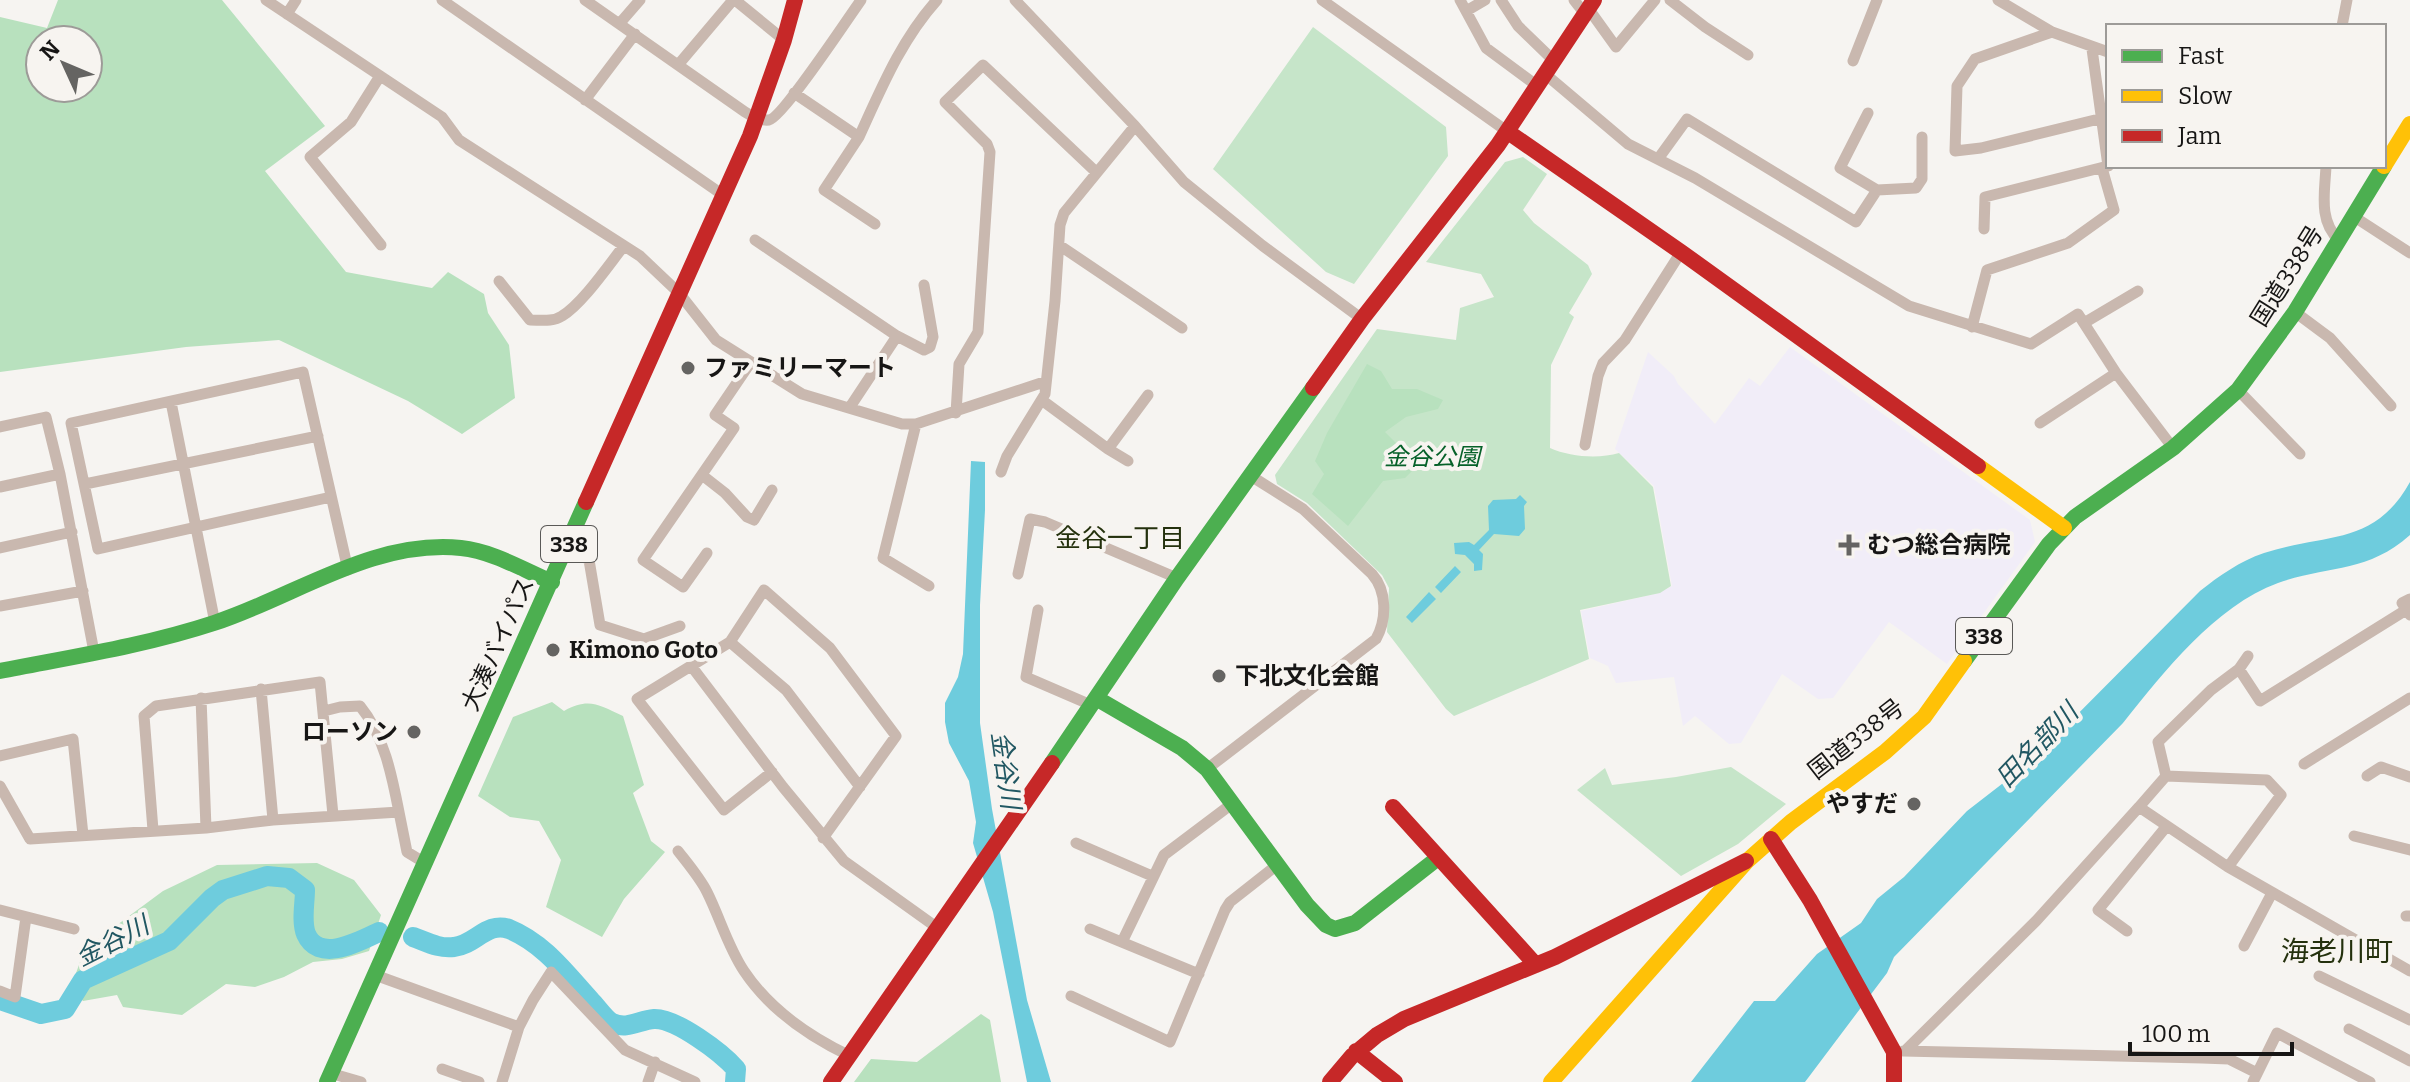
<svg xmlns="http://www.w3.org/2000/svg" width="2410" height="1082" font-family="Bitter,'Noto Sans JP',serif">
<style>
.medical{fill:#f1edf8}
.green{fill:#c6e5c9}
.forest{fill:#b8e1be;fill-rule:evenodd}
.water{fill:#6eccdd}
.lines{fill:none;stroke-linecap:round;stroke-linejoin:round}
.river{stroke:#6eccdd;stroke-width:20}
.street{stroke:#c9b8af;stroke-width:11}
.fast{stroke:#4caf50;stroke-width:16}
.slow{stroke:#ffc107;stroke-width:16}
.jam{stroke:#c62828;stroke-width:16}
.poi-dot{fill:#656462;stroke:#f7f4f0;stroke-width:3}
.labels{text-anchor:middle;stroke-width:8;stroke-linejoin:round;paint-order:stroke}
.shield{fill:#f7f4f0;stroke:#5a5957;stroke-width:2}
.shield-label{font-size:22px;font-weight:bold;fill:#171615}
.street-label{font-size:24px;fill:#171615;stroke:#f7f4f0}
.poi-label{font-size:24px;font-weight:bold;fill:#171615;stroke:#f7f4f0;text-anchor:start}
.park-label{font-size:24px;font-style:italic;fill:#066129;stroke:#f7f4f0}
.neighbourhood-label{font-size:26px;fill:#24310d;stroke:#f7f4f0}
.water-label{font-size:26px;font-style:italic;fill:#215762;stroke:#f7f4f0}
.quarter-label{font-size:28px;fill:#24310d;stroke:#f7f4f0}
</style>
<rect width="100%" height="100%" fill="#f6f4f1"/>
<!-- medical -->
<path class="medical" d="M1790,347L2030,520L2035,542L1947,664L1889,622L1833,698L1818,699L1782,674L1741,743L1729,744L1695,716L1683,726L1674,677L1616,683L1608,666L1590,658L1581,611L1659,593L1672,586L1654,486L1615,449L1648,352L1674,376L1678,384L1715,424L1749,378L1760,386Z"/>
<!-- green -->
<path class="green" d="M1313,27L1446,127L1448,156L1354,284L1326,272L1213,169Z
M1523,157L1547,174L1523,210L1534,223L1588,265L1592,274L1569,313L1574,317L1551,365L1550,448C1570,457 1599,459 1619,453L1653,487L1671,586L1660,593L1580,610L1589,659L1454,716L1446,709L1387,632L1389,588L1382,575L1307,503L1277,484L1275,475L1377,329L1456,340L1460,308L1494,297L1481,274L1426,262L1505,162Z
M1731,767L1786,804L1738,844L1681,876L1577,790L1605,768L1612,785L1676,777Z"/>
<!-- forest -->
<path class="forest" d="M58,0H222L325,126L265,171L346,272L432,288L448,272L484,294L488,313L509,345L515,398L462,434L408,401L279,340L186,347L0,372V17L47,28ZM88,40V88H40V40Z
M1367,364L1381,371L1392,389H1417L1443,400L1438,409L1406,417L1385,432L1418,465L1405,478L1383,481L1348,526L1312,494L1324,474L1315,461L1327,433Z
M552,702L564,711C589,697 599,705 623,716L644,785L633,793L651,841L665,852L624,899L602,937L546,907L561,860L539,821L510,817L478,796L513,717Z
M317,863L354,880L381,915L369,951L342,959L313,962L284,977L255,987L226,984L182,1015L123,1007L117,995L83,1001L71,987L80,962L98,939L163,891L217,865Z
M981,1014L990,1020L1001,1082H854L871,1059L917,1062Z"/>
<!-- water -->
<path class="water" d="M971,461L985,462V510L980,605V723L992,809L1027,1000L1051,1082H1027L993,912L973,843L976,822L969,781L949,743L945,722V703L958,677L963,654Z
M2410,482V535C2366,574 2328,565 2278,583C2215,606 2164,672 2123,723L1894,957L1887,973L1805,1082H1691L1754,1001H1775L1817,954L1861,923L1877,899L1904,877L1967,811L2029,763L2200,591C2219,576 2240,561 2264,553C2324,533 2374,547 2410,482Z
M1520,495L1527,502L1524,506L1525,529L1519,536L1494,534L1479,550L1483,554L1482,570L1474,571V564L1465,555L1455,554L1454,543L1469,542L1474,545L1489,530L1488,506L1493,500L1516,499Z
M1455,566L1461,572L1441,593L1435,587Z
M1429,592L1436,599L1412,623L1406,617Z"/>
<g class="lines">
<!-- river -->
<path class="river" d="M413,937C427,942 439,949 454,947C475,945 487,921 509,929C544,943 567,975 591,1001C597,1007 605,1019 612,1023C628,1030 639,1020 654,1019C676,1018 722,1053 736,1069L735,1082
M0,1000L41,1014L65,1009L83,980L169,941L212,898L223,890L267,876L289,878L305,890C305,903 301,921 306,934C319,964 360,941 379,932"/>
<!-- street -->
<path class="street" d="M266,0L442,117L459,140L640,256L679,293L716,340L751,362L802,394L902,424H916L1044,382
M442,0L723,195
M585,0L745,112C752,116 760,121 769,120C782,118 849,17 861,0
M735,0L784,40
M1015,0L1135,126L1184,182L1263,246L1362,319
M1322,0L1508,132
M1460,0L1486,48L1536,85
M1501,0L1518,26L1552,59
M1574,0L1585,14
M1670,0L1705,27L1748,55
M1998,0L2052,32L2108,52
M1588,8L1616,47L1655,0
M1468,10L1485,0
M287,14L296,0
M620,23L640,0
M2342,26L2347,0
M2052,32L1975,59L1957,86L1955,151L1981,148L2103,118
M1853,61L1877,0
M678,65L733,0
M1544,73L1628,144L1695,178L1909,306L2031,344L2078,314L2116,373L2173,448
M380,76L351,122L310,157L381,245
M794,93L859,137C881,89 901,40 937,0
M585,100L635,34
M1868,113L1840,168L1877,190
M859,137L824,190L875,224
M1658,159L1687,119L1856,222L1877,190L1916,188L1922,179V137
M2326,166C2325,191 2318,221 2339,240
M2353,216L2410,253
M1984,229L1985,197L2108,166L2092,49
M755,240L897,336L924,350L930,347L933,337L924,285
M1059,245L1182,328
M499,281L530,320C541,320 553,322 562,316C582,304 608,266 623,247
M2295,312L2330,338L2391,406
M2084,323L2138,291
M1972,327L1987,270L2068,243L2114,210L2102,168
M2238,390L2300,454
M1043,401L1108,449L1128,461
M171,402L215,623
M850,407L897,336
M956,413L959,364L978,332L990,152L987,144L945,102L983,65L1096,172
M2040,423L2116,373
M916,424L883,558L929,586
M0,427L46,417L60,474L94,652
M1585,445L1598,376L1603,363L1625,340L1681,252
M1108,449L1148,395
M1001,472L1007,456L1045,394L1055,301L1060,225L1064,213L1135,126
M702,475L725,493L747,517L754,520L772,490
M85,484L318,436
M0,487L60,474
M331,497L98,549L71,423L303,372L348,570
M568,547L589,560L600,625L644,639L680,626
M0,548L72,532
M707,553L683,587L643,560L734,428L715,415L751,362
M1018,574L1030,519L1045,522L1177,578
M0,606L83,591
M1038,610L1026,677L1091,705
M2410,615L2402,603L2410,599
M730,642L786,690L860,787
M692,667L783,787L844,861L939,929
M2239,669L2260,701L2406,610
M261,689L273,820
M201,698L206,828
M324,711L340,707L360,706C384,735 392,776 399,812
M0,756L73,739L83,835
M2304,764L2410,698
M1207,769L1376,639C1387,619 1387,591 1372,574L1303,509L1251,476
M772,772L724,810L637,699L730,642L764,590L830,648L896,736L823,838
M2166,776L2267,780L2281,795L2228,867
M2367,776L2381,767L2410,777
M0,786L30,839L206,828L273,820L399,812L407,852L425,863
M2139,807L2166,776L2158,742L2211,690L2239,669L2248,656
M153,830L144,716L156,706L320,682L333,815
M2354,836L2410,850
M1076,843L1152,876
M678,851C688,864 700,878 707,892C720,918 728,947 744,971C770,1010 808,1036 850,1056
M0,910L74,929
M2406,916H2410
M1090,929L1199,974
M2127,931L2098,910L2166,827
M1122,942L1164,855L1233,803
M2244,946L2272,893
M375,975L519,1027L502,1082
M2319,976L2410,1020
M0,991L15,997L26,917
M1071,996L1170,1042L1225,910L1230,902L1277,865
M519,1027L533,1000L551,972L625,1050L695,1082
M2349,1029L2410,1061
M1903,1051L2202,1058L2229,1059L2257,1073
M1905,1051L2036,921L2139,807L2228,867L2410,971
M442,1069L479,1082
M330,1073L361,1082
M648,1082L655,1062
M2253,1082L2277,1033L2370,1082"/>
<!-- fast -->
<path class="fast" d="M1964,661L2049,544L2075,517L2173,448L2238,390L2295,312L2384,166
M0,671C71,657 144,646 214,623C294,597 373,539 461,548C492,551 524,570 552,582
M1096,698L1182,748L1207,769L1307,905L1326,925L1335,929L1355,923L1438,858
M1052,763L1177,578L1313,388
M327,1082L586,502"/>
<!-- slow -->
<path class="slow" d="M2384,166L2410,124
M1978,466L2064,528
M1551,1082L1747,861L1791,822L1885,752L1924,717L1964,661"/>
<!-- jam -->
<path class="jam" d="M1508,132L1681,252L1978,466
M1313,388L1362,319L1498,145L1594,0
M586,502L750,136L784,40L795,0
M1393,807L1536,965
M1771,839L1810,900L1894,1052V1082
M1356,1051L1395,1082
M831,1082L1052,763
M1330,1082L1352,1056L1377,1035L1404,1019L1555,957L1746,861"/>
</g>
<!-- markers -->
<g class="poi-dot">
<circle cx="688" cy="368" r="8"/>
<path d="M1845 533h8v8h8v8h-8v8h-8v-8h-8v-8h8z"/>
<circle cx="553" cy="650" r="8"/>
<circle cx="1219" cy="676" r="8"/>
<circle cx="414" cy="732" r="8"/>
<circle cx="1914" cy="804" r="8"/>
</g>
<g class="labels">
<!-- shield labels -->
<g class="shield">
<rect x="541" y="526" width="56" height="36" rx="6"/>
<rect x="1956" y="618" width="56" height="36" rx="6"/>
</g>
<g class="shield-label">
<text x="569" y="552">338</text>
<text x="1984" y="644">338</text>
</g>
<!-- street labels -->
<g class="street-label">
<text transform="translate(2287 276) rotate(-58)" y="8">国道338号</text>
<text transform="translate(498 644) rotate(-66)" y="8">大湊バイパス</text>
<text transform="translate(1856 739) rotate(-38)" y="8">国道338号</text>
</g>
<!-- poi labels -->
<g class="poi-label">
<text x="704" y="376">ファミリーマート</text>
<text x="1867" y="553">むつ総合病院</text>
<text x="569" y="658">Kimono Goto</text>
<text x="1235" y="684">下北文化会館</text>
<text x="398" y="740" text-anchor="end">ローソン</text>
<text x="1898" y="812" text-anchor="end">やすだ</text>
</g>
<!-- park labels -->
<g class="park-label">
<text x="1432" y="465">金谷公園</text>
</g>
<!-- neighbourhood labels -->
<g class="neighbourhood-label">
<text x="1120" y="547">金谷一丁目</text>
</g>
<!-- water labels -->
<g class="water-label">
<text transform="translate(2037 745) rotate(-46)" y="9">田名部川</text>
<text transform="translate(1006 770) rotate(82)" y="9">金谷川</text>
<text transform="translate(112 941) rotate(-27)" y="9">金谷川</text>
</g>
<!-- quarter labels -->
<g class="quarter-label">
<text x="2337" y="961">海老川町</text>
</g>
</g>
<!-- legend -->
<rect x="2106" y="24" width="280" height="144" fill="#f7f4f0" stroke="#9d9b98" stroke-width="2"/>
<rect x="2122" y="50" width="40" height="12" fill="#4caf50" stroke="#9d9b98" stroke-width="2"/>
<text x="2178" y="64" font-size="24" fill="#171615">Fast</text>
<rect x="2122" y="90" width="40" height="12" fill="#ffc107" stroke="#9d9b98" stroke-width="2"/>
<text x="2178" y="104" font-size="24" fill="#171615">Slow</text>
<rect x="2122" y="130" width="40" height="12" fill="#c62828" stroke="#9d9b98" stroke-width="2"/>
<text x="2178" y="144" font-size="24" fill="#171615">Jam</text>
<!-- north arrow -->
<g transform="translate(64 64) rotate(314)"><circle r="38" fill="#f7f4f0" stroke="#9d9b98" stroke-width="2"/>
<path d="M0-6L14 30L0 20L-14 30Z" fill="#656462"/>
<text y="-12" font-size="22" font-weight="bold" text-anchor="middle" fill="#171615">N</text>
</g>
<!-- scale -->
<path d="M2130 1042v12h162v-12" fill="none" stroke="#171615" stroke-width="4"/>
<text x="2142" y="1042" font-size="24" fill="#171615" stroke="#f7f4f0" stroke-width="6" paint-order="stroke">100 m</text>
</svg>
